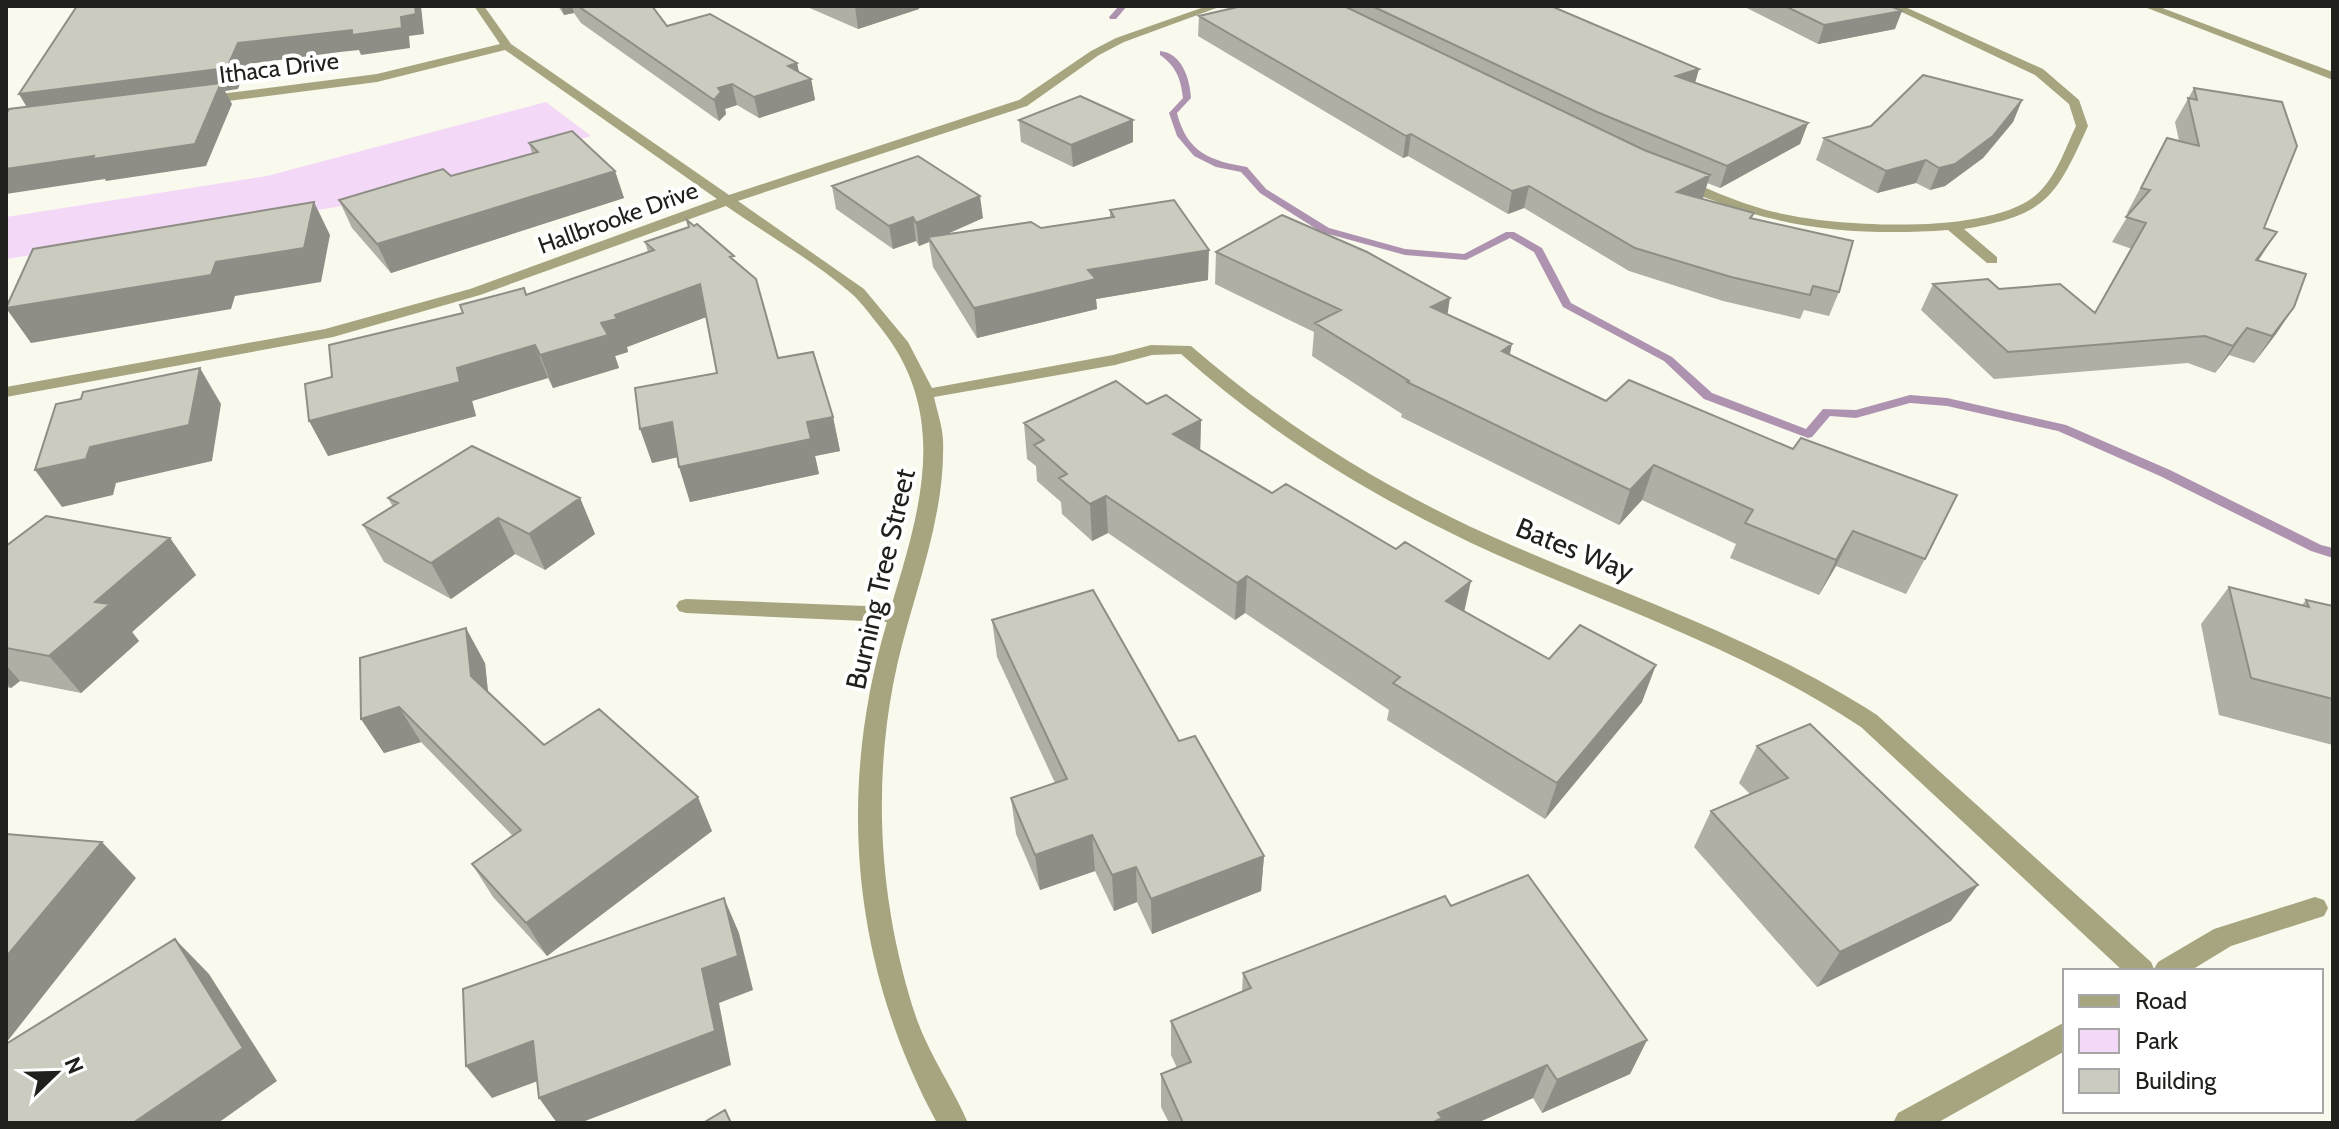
<svg xmlns="http://www.w3.org/2000/svg" width="2339" height="1129" font-family="Cabin,sans-serif">
<style>
.green{fill:#f3d8f7}
.lines{fill:none;stroke-linecap:round;stroke-linejoin:round}
.stream{fill:#ae93b1;fill-rule:evenodd}
.minor{fill:#a6a580;fill-rule:evenodd}
.wall{fill:#afafa5}
.shaded-wall{fill:#8f8e86}
.building{fill:#cccbc0;stroke:#8f8e86;stroke-width:2}
.labels{text-anchor:middle;stroke-width:8;stroke-linejoin:round;paint-order:stroke}
.far-street-label{font-size:24px;fill:#20201c;stroke:#fff}
.street-label{font-size:28px;fill:#20201c;stroke:#fff}
</style>
<rect width="100%" height="100%" fill="#f9f9ed"/>
<!-- green -->
<path class="green" d="M546,102L591,136L361,203L6,259V217L267,176Z"/>
<g class="lines">
<!-- stream -->
<path class="stream" d="M1119,6H1127L1116,19H1110L1109,17Z
M1160,51C1182,53 1190,79 1191,98L1177,113C1187,153 1211,161 1247,167L1266,189L1329,228L1405,249L1464,254L1506,232H1514L1542,248L1571,303L1672,357L1712,393L1806,429L1823,409L1856,410L1910,395L1947,398L2066,425L2170,470L2321,545L2333,548V558L2311,551L2160,476L2058,431L1947,406L1910,403L1856,418L1830,416L1812,437L1808,438L1704,399L1664,361L1563,307L1534,252L1510,238L1466,260L1405,255L1321,232L1260,193L1241,172L1216,167L1194,156L1177,136L1169,113L1183,98C1181,79 1176,66 1160,55Z"/>
<!-- minor -->
<path class="minor" d="M474,6H484L511,44L729,195L1019,100L1091,51L1116,38L1207,6H1222L1124,42L1099,55L1027,106L738,201L864,289L908,342L932,388L1113,355L1151,345L1191,346C1284,427 1395,495 1509,544C1633,598 1763,641 1877,715L2151,962L2154,969L2158,962L2214,929L2315,897L2324,900L2328,908L2324,916L2231,946L2190,971H2123L1861,727C1747,651 1617,608 1493,553C1381,502 1272,436 1181,354L1152,355L1115,365L934,397C937,411 942,425 943,439C946,525 908,604 893,685C872,796 881,913 917,1020C930,1056 953,1088 968,1123H937C852,966 836,793 887,622L686,613L679,611L676,606L679,601L686,599L891,607C920,510 951,415 880,327C871,316 862,303 852,294C814,261 768,235 726,206L480,295L333,337L6,397V387L325,329L470,289L717,199L505,50L377,82L204,104L198,100L204,96L377,74L500,44Z
M1889,6H1903L2043,69L2079,100L2088,126C2055,199 2046,215 1964,229L1997,257V263H1987L1948,230C1867,236 1788,230 1712,200C1699,195 1683,191 1673,182L1685,179C1717,193 1749,207 1783,214C1842,227 1989,235 2036,195C2056,178 2065,149 2076,126L2069,104L2035,75Z
M2142,6H2157L2333,72V80Z
M2065,1022V1051L1937,1123H1893L1898,1113Z"/>
</g>
<!-- wall -->
<path class="wall" d="M558,6H652L667,26L797,63L799,72L811,79L815,100L759,118L737,105L725,109L726,114L719,121L581,23L574,13L564,15Z
M805,6H919V9L858,29Z
M1242,6H1551L1699,69L1695,82L1808,123L1800,144L1720,188L1707,183L1703,198L1701,199L1754,213L1752,218L1839,292L1829,316L1804,310L1800,319L1723,301L1629,271L1524,208L1508,214L1408,156L1403,158L1198,36L1199,16Z
M1743,6H1890L1895,29L1818,44Z
M2194,88L2264,228L2258,260L2294,307L2276,334L2254,363L2229,355L2215,373L2188,363L1994,379L1921,310L1933,284L1999,289L2095,313L2132,249L2112,242L2129,214L2127,213L2167,138L2179,141L2175,122Z
M2022,100L2013,122L1983,158L1945,186L1930,190L1916,183L1877,193L1816,160L1824,138Z
M1019,120L1133,142L1073,167L1021,142Z
M529,143L615,171L624,198L391,273L352,228L339,200L451,176L532,153Z
M832,186L983,218L945,235L1041,228L1110,217V210L1208,280L1096,299L1097,309L977,338L933,267L929,242L919,246L916,241L893,249L836,209Z
M645,242L736,261L778,358L833,417L840,451L815,456L819,474L690,502L677,457L652,463L717,373L706,317L627,347L628,352L615,356L619,368L553,388L548,378L472,401L476,416L328,456L332,377L463,313L526,295L648,252Z
M1216,252L1447,315L1510,355L1925,559L1906,594L1836,566L1819,595L1730,558L1736,544L1642,500L1619,525L1401,417L1402,414L1312,356L1314,332L1215,284Z
M1147,404L1201,420L1200,450L1464,611L1549,659L1642,702L1545,819L1387,720L1389,710L1245,613L1235,620L1108,533L1092,541L1062,514L1061,502L1037,481L1036,466L1027,459L1024,423Z
M388,498H580L595,534L545,570L515,554L451,599L384,562L363,525L393,507Z
M170,538L196,575L132,632L139,641L81,693L20,681L11,688L6,687V546Z
M2229,587L2302,605L2306,600L2333,606V745L2219,715L2201,624Z
M992,620L1179,741L1264,856L1261,891L1152,934L1137,902L1114,911L1095,871L1040,890L1016,834L1011,798L1055,783L997,657Z
M485,663L488,692L544,745L712,831L547,956L493,897L472,864L513,836L421,742L384,753L361,719Z
M1757,746L1951,921L1817,987L1694,847L1711,811L1750,794L1739,783Z
M1451,906L1647,1040L1630,1074L1542,1113L1533,1098L1477,1123H1169L1161,1107V1074L1177,1068L1171,1055V1021L1242,992L1243,973Z"/>
<!-- shaded-wall -->
<path class="shaded-wall" d="M415,6H421L424,34L409,36L410,48L361,55L359,50L340,52L248,64L238,89L225,91L232,104L206,166L106,181L105,179L6,194V169L32,116L19,94L238,43L401,17Z
M561,6H572L574,13L564,15Z
M855,6H919V9L858,29Z
M1902,11L1895,29L1818,44L1824,25Z
M797,63L801,82L811,79L815,100L759,118L754,97L788,66Z
M1699,69L1693,90L1676,76Z
M732,84L737,105L725,109L726,114L719,121L714,100L718,88Z
M2022,100L2013,122L1983,158L1945,186L1930,190L1939,168Z
M1133,120V142L1073,167L1071,145Z
M1808,123L1800,144L1720,188L1727,166Z
M1411,134L1408,156L1403,158L1406,136Z
M1926,160L1916,183L1877,193L1886,171Z
M615,171L624,198L391,273L377,244Z
M1710,175L1703,198L1670,215L1677,192Z
M1529,186L1524,208L1508,214L1512,191Z
M980,196L983,218L931,241L928,237L929,242L919,246L916,223Z
M314,202L330,235L321,282L235,296L231,309L31,343L6,308L216,262Z
M913,217L916,241L893,249L889,226Z
M2277,232L2260,258L2239,286L2256,260Z
M1209,250L1208,280L1096,299L1097,309L977,338L974,308L1088,270Z
M700,284L709,316L627,347L628,352L615,356L619,368L553,388L540,355L601,323L615,315Z
M1450,298L1445,331L1431,307Z
M2294,307L2276,334L2254,363L2272,336Z
M2247,328L2229,355L2215,373L2233,346Z
M1512,344L1505,378L1502,351Z
M535,345L548,378L472,401L476,416L328,456L309,421L457,368Z
M200,368L221,404L212,461L116,483L113,495L62,507L35,470L90,447Z
M833,417L840,451L815,456L819,474L690,502L679,467L807,422Z
M1201,420L1200,456L1173,434Z
M672,422L683,456L652,463L640,429Z
M1654,465L1642,500L1619,525L1630,490Z
M1106,496L1108,533L1092,541L1090,504Z
M580,498L595,534L545,570L529,534Z
M498,518L515,554L451,599L431,563Z
M1853,531L1836,566L1819,595L1836,560Z
M170,538L196,575L132,632L139,641L81,693L49,656L95,602Z
M1247,576L1245,613L1235,620L1237,583Z
M1471,581L1463,617L1446,601Z
M466,628L485,663L490,711L471,676Z
M6,665L20,681L11,688L6,682Z
M1656,665L1642,702L1545,819L1557,783Z
M399,707L421,742L384,753L361,719Z
M698,797L712,831L547,956L526,923Z
M1092,835L1095,871L1040,890L1035,855Z
M102,842L136,878L6,1043V957Z
M1264,856L1261,891L1152,934L1151,899Z
M1136,867L1137,902L1114,911L1112,875Z
M1978,885L1951,921L1817,987L1840,952Z
M724,898L739,933L753,990L719,1003L731,1065L580,1123H557L539,1098L702,969Z
M175,939L209,974L277,1081L218,1123H133Z
M1647,1040L1630,1074L1542,1113L1557,1080Z
M533,1041L557,1074L492,1098L466,1066Z
M1547,1065L1533,1098L1477,1123H1432L1438,1113Z"/>
<!-- building -->
<path class="building" d="M77,6H415L416,14L401,17L402,28L352,35V30L238,43L227,68L19,94Z
M578,6H652L667,26L710,14L797,63L788,66L811,79L754,97L732,84L718,88L721,92L714,100Z
M1242,6H1344L1644,150L1710,175L1677,192L1754,213L1750,218L1853,241L1839,292L1813,286L1810,295L1731,277L1635,248L1529,186L1512,191L1411,134L1406,136L1199,16Z
M1372,6H1551L1699,69L1676,76L1808,123L1727,166L1597,112Z
M1785,6H1890L1902,11L1824,25Z
M1923,75L2022,100L1993,136L1955,164L1939,168L1926,160L1886,171L1824,138L1871,126Z
M221,83L195,144L93,159L94,156L6,169V114L9,109Z
M2194,88L2282,102L2297,146L2264,228L2277,232L2256,260L2306,274L2294,307L2272,336L2247,328L2233,346L2205,336L2008,352L1933,284L1988,279L1999,289L2060,284L2095,313L2146,223L2126,217L2150,190L2141,188L2167,138L2199,146L2188,98L2197,100Z
M1080,96L1133,120L1071,145L1019,120Z
M572,131L615,171L377,244L339,200L443,169L451,176L538,152L529,143Z
M918,156L980,196L916,223L913,217L889,226L832,186Z
M1174,200L1209,250L1088,270L1096,279L974,308L928,237L1031,222L1041,228L1114,217L1110,210Z
M314,202L304,248L216,262L211,275L6,308L33,249Z
M1282,215L1367,252L1450,298L1431,307L1512,344L1502,351L1606,401L1629,380L1793,449L1801,438L1957,495L1925,559L1853,531L1836,560L1745,523L1753,510L1654,465L1630,490L1407,382L1409,381L1315,323L1341,310L1216,252Z
M687,220L694,226L697,224L734,256L730,257L756,279L778,358L813,352L833,417L807,422L811,439L679,467L672,422L640,429L635,388L717,373L700,284L615,315L617,319L601,323L608,335L540,355L535,345L457,368L460,382L309,421L305,384L332,377L329,345L463,313L460,305L524,288L526,295L654,250L645,242L689,227Z
M200,368L189,425L90,447L86,459L35,470L56,404L81,399L83,392Z
M1116,381L1147,404L1166,395L1201,420L1173,434L1272,493L1286,484L1396,549L1405,542L1471,581L1446,601L1549,659L1580,625L1656,665L1557,783L1393,683L1400,677L1247,576L1237,583L1106,496L1090,504L1059,478L1067,474L1034,445L1044,440L1024,423Z
M472,446L580,498L529,534L498,518L431,563L363,525L398,503L388,498Z
M46,516L170,538L95,602L110,604L49,656L6,648V546Z
M2229,587L2309,607L2306,600L2333,606V699L2251,678Z
M1093,590L1179,741L1195,736L1264,856L1151,899L1136,867L1112,875L1092,835L1035,855L1011,798L1067,779L992,620Z
M466,628L471,676L544,745L599,709L698,797L526,923L472,864L521,830L399,707L361,719L360,658Z
M1810,724L1978,885L1840,952L1711,811L1788,778L1757,746Z
M6,834L102,842L6,957Z
M1528,875L1647,1040L1557,1080L1547,1065L1438,1113L1442,1118L1432,1123H1183L1161,1074L1191,1062L1171,1021L1251,988L1243,973L1445,896L1451,906Z
M724,898L738,956L702,969L715,1031L539,1098L533,1041L466,1066L463,989Z
M175,939L243,1048L133,1123H6V1044Z
M725,1110L731,1123H703Z"/>
<g class="labels">
<!-- far-street labels -->
<g class="far-street-label">
<text transform="translate(279 68) rotate(-7)" y="8">Ithaca Drive</text>
<text transform="translate(618 218) rotate(-20)" y="8">Hallbrooke Drive</text>
</g>
<!-- street labels -->
<g class="street-label">
<text transform="translate(1575 549) rotate(22)" y="10">Bates Way</text>
<text transform="translate(880 579) rotate(-77)" y="10">Burning Tree Street</text>
</g>
</g>
<!-- border -->
<rect width="2339" height="1129" fill="none" stroke="#20201c" stroke-width="16"/>
<!-- legend -->
<rect x="2063" y="969" width="260" height="144" fill="#ffffff" stroke="#a6a6a4" stroke-width="2"/>
<rect x="2079" y="995" width="40" height="12" fill="#a6a580" stroke="#a6a6a4" stroke-width="2"/>
<text x="2135" y="1009" font-size="24" fill="#20201c">Road</text>
<rect x="2079" y="1029" width="40" height="24" fill="#f3d8f7" stroke="#a6a6a4" stroke-width="2"/>
<text x="2135" y="1049" font-size="24" fill="#20201c">Park</text>
<rect x="2079" y="1069" width="40" height="24" fill="#cccbc0" stroke="#a6a6a4" stroke-width="2"/>
<text x="2135" y="1089" font-size="24" fill="#20201c">Building</text>
<!-- north arrow -->
<g transform="translate(56 1073) rotate(67)" stroke="#ffffff" stroke-width="6" paint-order="stroke">
<path d="M0-6L14 30L0 20L-14 30Z" fill="#20201c"/>
<text y="-12" font-size="22" font-weight="bold" text-anchor="middle" fill="#20201c">N</text>
</g>
</svg>
